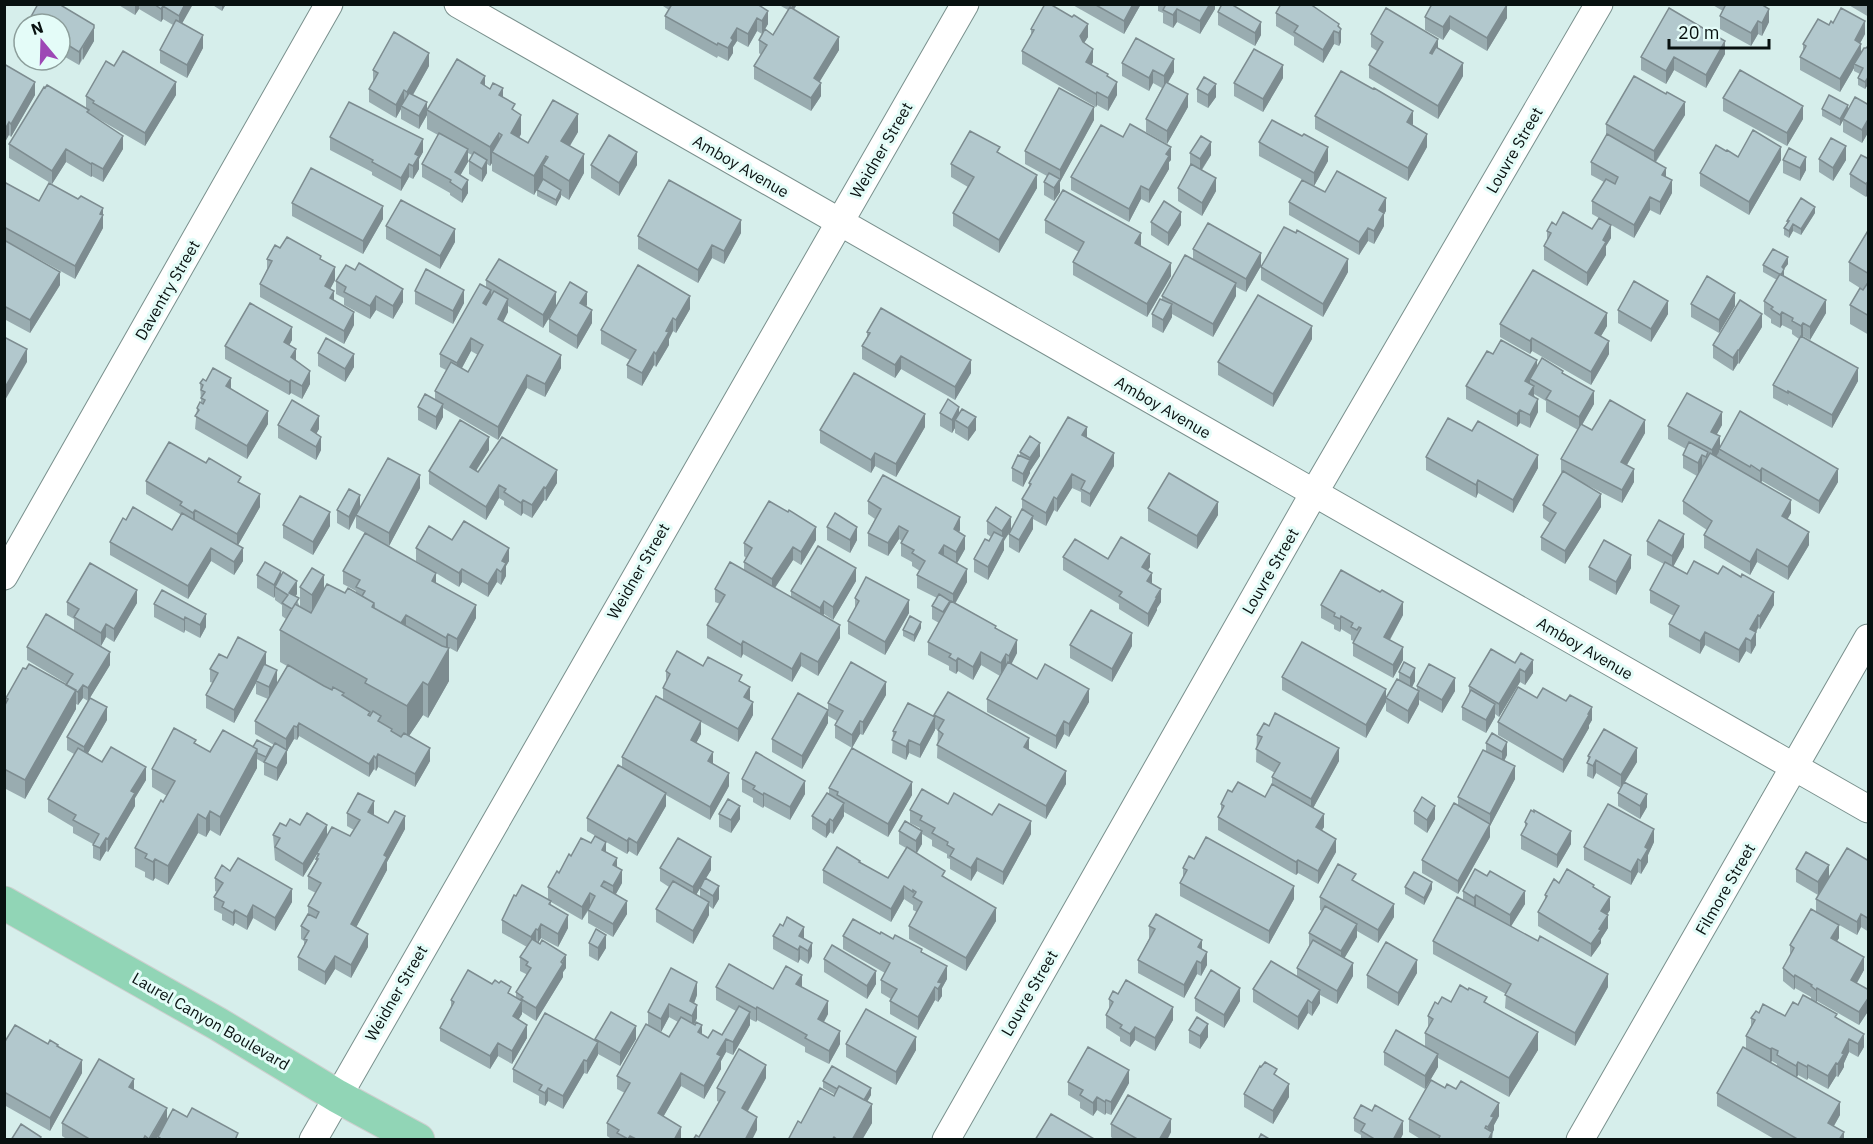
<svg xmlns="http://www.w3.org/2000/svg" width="1873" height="1144" font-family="'IBM Plex Sans',sans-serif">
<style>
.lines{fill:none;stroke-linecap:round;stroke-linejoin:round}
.minor-casing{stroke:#7a908d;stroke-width:29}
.primary-casing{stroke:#cecfcf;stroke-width:35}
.minor{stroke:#fff;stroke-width:27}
.primary{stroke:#91d5b6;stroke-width:33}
.wall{fill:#99acb0;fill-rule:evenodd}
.shaded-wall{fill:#7d8c90}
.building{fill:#b2c8cd;stroke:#7d8c90;stroke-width:1.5}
.labels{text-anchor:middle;stroke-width:6;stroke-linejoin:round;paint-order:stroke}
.street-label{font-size:16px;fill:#081110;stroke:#e4fcf8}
</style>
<rect width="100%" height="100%" fill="#d6eeeb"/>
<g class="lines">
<!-- minor casing -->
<g class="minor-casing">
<path id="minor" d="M458,4L1868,809
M4,576L329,4
M313,1140L965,4
M946,1140L1314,493L1599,4
M1580,1140L1868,638"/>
</g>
<!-- primary casing -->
<g class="primary-casing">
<path id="primary" d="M4,903L218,1024L337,1096L418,1140"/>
</g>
<!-- minor -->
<use href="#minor" class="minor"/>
<!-- primary -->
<use href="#primary" class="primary"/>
</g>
<!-- wall -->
<path class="wall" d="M38,4H59L94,25V41L79,65L60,54V24H28V22Z
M117,4H192L182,23L203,48L187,78L160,63V50L173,25L163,19L161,22L139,9L135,15Z
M211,4H226L222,11Z
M660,4H757L768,24L762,34L757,31L748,47L737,41L733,47V53L728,61L718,56L717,58L665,29V16L669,10Z
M781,4H797L794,10L839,50L819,82L821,96L811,111L754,79V66L761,55L759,53V40L773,35L788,10L781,6Z
M1071,4H1141L1124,34Z
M1158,4H1215V9L1200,34L1177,22L1173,28L1163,23V13L1158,11Z
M1432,4L1507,18L1487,51L1450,29L1443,40L1425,30V17Z
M1711,4H1761L1769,22L1762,36L1758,34L1751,46L1720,29V16L1723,11Z
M1847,4H1869V17Z
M1218,12L1261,35L1255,46L1218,25Z
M1276,13L1339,27L1341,42L1339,46L1334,44L1323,63L1294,45V37L1276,26Z
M1829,25L1865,34L1860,43L1861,53L1869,45V83L1865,89L1858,85V78L1860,74L1854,71V68L1840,92L1800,70V57L1803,50V44Z
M1031,29L1088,37L1084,43L1093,62L1091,65L1108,76L1117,95L1108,111L1097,105L1096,107L1022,64V51L1031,36Z
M1371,34L1438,48L1463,76L1438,119L1369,78V65L1377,51L1371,47Z
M1725,54L1706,88L1674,70L1666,84L1641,70V57Z
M1122,63L1174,72L1168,83L1188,107L1167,144L1146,132V119L1162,88L1153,83L1149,91L1122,76Z
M4,64L35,95L11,137L9,135Z
M114,66L176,95L145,146L95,117L123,149L103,182L92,176L91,177L66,162L52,184L9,158V144L86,108V96Z
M429,66L413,95L427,115L419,129L401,119V109L396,118L369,102V89L373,83V70Z
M1283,78L1263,112L1234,96V83Z
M485,86L503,97L515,111L521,134L519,138L528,143L578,132L570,146L584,173L569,200L561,195L556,206L537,196V190L543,179L534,195L492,171V163L490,166L487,164V173L482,182L469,174V161L472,155L468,153V162L460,175L468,193L462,203L450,195V193L422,177V164L438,135L427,129V110Z
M1197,89L1216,97L1208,108L1197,102Z
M1723,98L1803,119L1787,146L1723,111Z
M1869,105V131L1862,143L1843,132V120L1840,126L1822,116V109L1848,111Z
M1685,115L1656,162L1666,177L1672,193L1660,215L1650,210L1634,238L1592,214V201L1604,182L1591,175V162L1606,136V124Z
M1315,116L1413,124L1412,125L1427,147L1408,181L1315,129Z
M1094,120L1060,182V192L1054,201L1044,195V182L1047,176L1025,164V151Z
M330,137L423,152L419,159V169L413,179L409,177L401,191L372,175V172L330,150Z
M1123,137L1171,160L1169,162V169L1149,203L1141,199L1129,222L1071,190V177Z
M1259,142L1328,161L1314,186L1259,156Z
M1726,151L1738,157L1781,160L1749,215L1700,186V173Z
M1190,153L1211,155L1202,170L1216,191L1202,216L1178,201V188L1190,166Z
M1000,154L1037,188L999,253L953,226V213L968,187L951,177V164Z
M1819,159L1846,160L1833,181L1819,172Z
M1869,159V193L1866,197L1850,187V174Z
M1783,160L1806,170L1800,181L1783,173Z
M591,165H637L619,196L591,178Z
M4,182L39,201L78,199L103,208V228L75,279L4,240Z
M1325,192L1386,211L1384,213V226L1374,244L1368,241L1359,255L1289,215V202Z
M292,203L383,219L363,254L292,216Z
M1815,213L1801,235L1793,231L1789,238L1784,235V228L1787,223V221Z
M1045,220L1141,246L1171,276L1147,317L1073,275V262L1079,252L1045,233Z
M1151,222L1181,225L1168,246L1151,235Z
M1556,225L1592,229L1611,238L1606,246V255L1587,286L1544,260V246L1547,241V231Z
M386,226L455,242L440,269L386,239Z
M1869,229V335L1850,324V305L1860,288L1849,281V262Z
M741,233L724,264L712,258L698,283L638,249V236Z
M4,240L60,285L30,333L4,319Z
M280,248L321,259L335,280L330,289L334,301L354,325L344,344L260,297V284L267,269V259Z
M1193,249L1261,266L1246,292L1236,287V296L1213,337L1172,314V317L1163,333L1152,327V314L1162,300V296L1193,259Z
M1788,264L1784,269V276L1826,313L1810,340L1803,336V337L1858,381L1832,428L1788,404V406L1773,398V385L1799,339L1792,334V330L1782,325L1780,328L1771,323V319L1764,314V301L1777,280L1763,272V265Z
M1261,267L1348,272L1323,317L1261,280Z
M486,280L556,306L543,328L508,306V312L503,322L561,368L545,397L527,388L498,440L443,408V417L436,430L418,420V407L435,400V391L446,370L440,367V354L486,287ZM471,351L478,355L468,372L462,368Z
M336,281L403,302L393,319L376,310L370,319L344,305V298L336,294Z
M415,291L464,303L453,324L415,304Z
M1691,304L1735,306L1719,333L1691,317Z
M587,305L586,306L592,323L577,349L549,332V319Z
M690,309L676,333L673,331L669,339V345L656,367L654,365L642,386L627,378V365L630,360L601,344V330Z
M1618,310L1668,314L1651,342L1618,323Z
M1500,324L1607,326L1601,336L1609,354L1591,385L1532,351L1530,354L1500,337Z
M1762,327L1739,364L1738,363L1733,371L1713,358V345Z
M867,332L971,373L955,400L901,369L895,378L862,359V346L867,337Z
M1312,339L1273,407L1218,375V362Z
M292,340L289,345L296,361L310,384L302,399L291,393L289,395L225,359V346Z
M318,353L354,367L345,382L318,366Z
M1493,354L1537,366L1563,374L1594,404L1582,425L1592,430L1645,433L1627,465L1634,482L1622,503L1585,484L1601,507L1565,564L1541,550V537L1550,523L1543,518V505L1562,472H1561V459L1578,430L1546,412V401L1534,394L1538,412L1530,428L1520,423L1517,427L1466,399V386Z
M206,381L231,389L268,424L247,459L195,429L197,408L201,402L200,383Z
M940,413H959L976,430L968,441L955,433V428L952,433L940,426Z
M278,425L319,429L316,434L321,450L316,460L278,438Z
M1722,425L1716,435L1720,447L1838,482L1819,514L1762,481L1761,482L1791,513L1787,519L1809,545L1788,580L1757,562L1750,575L1704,548V535L1707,530L1683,514V501L1697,476L1683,468V455L1686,449L1668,439V426Z
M925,427L896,477L875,466L871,473L820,443V430Z
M1087,438L1114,466L1090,507L1081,502V492L1072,488L1057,512L1054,510L1046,526L1033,519V529L1019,553L1009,547V534L1022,510V499L1029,487V483Z
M489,450L476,471L478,472L557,483L546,501L544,500L532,518L523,513L521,516L504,505V501L499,498L486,520L429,484V471Z
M1020,452L1040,456L1030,471V473L1023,487L1012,481V468L1020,456Z
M1426,457L1538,468L1513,513L1478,493L1476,498L1426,470Z
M146,481L241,484L260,507L238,545L243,561L234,575L211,561L188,599L110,555V542L126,520L172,530L180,516V514L146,494Z
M420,488L389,546L356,528V516L349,530L337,523V510L360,508Z
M868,501L960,530L959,532L965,549L957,563L967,582L955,604L996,629L1017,653L1011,664L1037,679L1089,702L1069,737L1064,734L1056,749L987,712V699L1000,676L981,665L973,680L958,671L956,674L949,670V666L928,655V642L939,623L932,619V606L937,598L917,588V575L920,571L912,566V562L901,556V543L902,541L899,539L888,556L868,546V533L875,519L868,514Z
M1148,508L1218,515L1197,549L1148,521Z
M1011,517L1004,541V550L988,580L974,572V559L991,537L987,534V521Z
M283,525L330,526L313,555L283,538Z
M827,527L857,540L850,553L827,540Z
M452,540L509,561L506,566V576L501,585L497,582L488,597L462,582L459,587L416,561V548Z
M816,540L801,565L793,560L775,588L791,598V591L856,581L833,620L824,614L823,616L840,638L818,676L801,666L792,682L743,654L741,658L707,638V625L720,604L715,602V589L744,570V562L746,558L744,556V543Z
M1647,541L1684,547L1673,566L1687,574L1774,605L1760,629L1758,628L1756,632V645L1751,654L1746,651L1739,663L1705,645L1700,654L1669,637V624L1674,616L1650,603V590L1664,564L1647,555Z
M1063,557L1108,559L1150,567L1147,571L1152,584L1161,602L1157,608V610L1148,627L1119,609V604L1063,570Z
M1589,567L1631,568L1616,595L1589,580Z
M343,571L436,583L476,618L457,652L448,647V648L449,681L428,718L423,715L409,736L430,761L415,787L378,767L376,771L374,769L369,777L299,736L297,740L294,739L287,751V763L277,781L264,775V763L257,759V768L220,836L210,830L206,837L198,833L168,885L155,878L153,881L145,877V872L135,867V848L167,796L152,787V769L196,744L210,752L253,747L271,750L274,745L255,734V721L268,699L256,694V683L234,723L206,708V695L213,683L210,682V669L227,658L266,665L277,683L287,666L280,662V630L286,619L282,616V605L275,600V596L274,598L257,588V575L281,576L297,594L295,596L300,607V587L324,589L345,593H356V591L343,584Z
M855,598L909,613L885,655L848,634V621L855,609Z
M67,602L137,603L114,642L106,637L101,646L74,630V619L67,615Z
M154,604L206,627L200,638L185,630L184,633L154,617Z
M1321,605L1403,615L1390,640L1403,660L1393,678L1353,656V643L1354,641L1351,640V635L1341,629L1340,632L1334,629V625L1321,618Z
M921,628L914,642L903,636V630Z
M1070,645L1132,646L1112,682L1070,658Z
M27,647L110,665L88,701L83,698L78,705L76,704V709L25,799L4,788V707L6,703V698L66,685L67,684L27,660Z
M1515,663L1533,673L1525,685L1520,682L1499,717L1495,714V717L1486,733L1462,720V707L1469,695V686Z
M703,666L742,683L750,700L753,715L738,742L701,722V734L696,743L713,764L729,786L710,820L666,795V806L637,856L629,851L627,854L587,831V818L622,767V757L663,699V688L666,682V671Z
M1399,672L1415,681L1412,687L1417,690V686L1455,691L1442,713L1419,700V704L1408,724L1386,711V698L1399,679Z
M1282,677L1386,702L1366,738L1282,690Z
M886,695L863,735L860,734L852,748L835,738V725L837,721L828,716V723L802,769L772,752V739L828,710V703Z
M1537,698L1592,720L1589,725V728L1563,773L1498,735V722Z
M934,715L1029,750L1066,784L1046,819L937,758L938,730L935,729V730L920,758L909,753L906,760L892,753L893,731L934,717Z
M107,720L88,753L102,762L146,780L135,798V806L108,852L106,851L100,861L93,858V844L73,833V827L48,812V799L74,754L67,750V737Z
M1257,735L1339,761L1313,808L1324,827L1321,831L1336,852L1318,884L1298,873L1296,875L1218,830V817L1221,812V804L1232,792L1265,797L1272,785V777L1275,773L1256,762Z
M1486,743L1507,755L1504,761L1515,779L1490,826V837L1458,894L1422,873V860L1458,806V797L1486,752Z
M1588,756L1637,762L1625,782L1647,807L1640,819L1618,806V793L1621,788L1596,773L1593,779L1587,776Z
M742,779L805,794L790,820L764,806L763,808L753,802V798L742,792Z
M829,788L912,795L888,837L844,812V816L833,834L830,832L826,838L812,829V816L829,794Z
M948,804L992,815L1031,834L1003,885L977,871L971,881L950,869V859L947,858V854L932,846V840L922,834V844L917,853L996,921L966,971L909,939V926L917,912L913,910V903V905L904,899L891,922L823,883V870L860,863L888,878L906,848L899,844V831L920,830V828L910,823V810Z
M1414,811L1435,819L1427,833L1414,824Z
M347,813L374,814L373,815L388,823L405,829L387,862V870L356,927L368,947L351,978L335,969L325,985L298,970V957L304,945V941L301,939V926L308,914V906L316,893L308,889V876L316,862L317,854L303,877L275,860L273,835L286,826L300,825L327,836H350L354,830L347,826Z
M719,814L740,819L731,833L719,827Z
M1525,822L1571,844L1557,868L1521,849V835L1525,829Z
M1654,842L1648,855V862L1641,874L1638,872L1631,885L1584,860V847Z
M606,852L617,867L622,883L616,894L627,914L613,937L588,923V911L582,920L551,902V905L568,928L558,947L541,938L538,943L566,968L563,972V977L536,1021L522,1012V1014L518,1020L527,1038L512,1064L498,1056L490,1069L440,1041V1028L451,1009V1000L511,995L516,998V992L526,976V974L520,971V957L527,947L502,933V920L516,896L548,899V887L571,856Z
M1194,859L1294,899L1269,944L1180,896V883L1183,879V868Z
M1869,861V932L1861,927L1857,935L1816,912V899Z
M660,868L711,870L706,878L719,899L713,909L709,906V915L693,944L656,922V909L669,887L660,881ZM700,888V897L696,895Z
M1796,869L1829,878L1818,895L1796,882Z
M230,871L292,902L275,931L253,918L247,930L235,923L233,926L222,920V914L214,910V897L217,892L215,891V878Z
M1356,882L1394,917L1378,943L1357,931V937L1344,958L1353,976L1337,1004L1320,995V1003L1312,1016L1308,1013L1298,1030L1253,1002V989L1297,976V968L1309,946V933L1322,911L1320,910V897Z
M1559,883L1594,888L1610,910L1607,914L1608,928L1601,939V943L1591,957L1538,926V912L1545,900V895Z
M1405,887L1432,889L1424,905L1405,894Z
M1463,891L1525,904L1511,926L1608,987L1575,1046L1505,1008L1506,994L1433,954V941L1463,900Z
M1149,926L1202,950L1207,965L1201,976L1197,974L1184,998L1138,973V960L1149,939Z
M880,934L922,952L947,979L942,988V996L938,1002L935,1000L918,1030L890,1014V1001L891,999L881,993V980L885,973L843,949V936Z
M773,936L804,938L812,956L808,964L800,959L798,963L773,949Z
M1839,938L1837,941L1864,970L1857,983L1869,990V1010L1859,1025L1817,1001L1816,1002L1837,1018L1864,1047L1858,1057L1849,1052L1844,1063V1067L1838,1077L1836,1076L1828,1089L1808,1078L1807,1080L1798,1075L1797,1077L1840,1115L1834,1126L1844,1140H1776L1717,1106V1093L1746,1048V1036L1751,1026V1018L1759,1013L1785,1016L1798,1005L1811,999V997L1795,988L1794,990L1783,981V968L1790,956V945ZM1772,1061L1777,1064V1066L1770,1062Z
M589,943L606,948L598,961L589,956Z
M824,959L876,984L867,999L824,972Z
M1417,973L1398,1006L1367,988V975Z
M716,987L773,989L802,987L828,1014L824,1022L840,1044L829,1064L805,1052V1047L757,1020L756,1022L750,1019V1025L733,1055L726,1052L721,1061V1069L704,1099L681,1086L663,1117L681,1140H613L607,1136V1123L625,1093L617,1089V1076L648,1024V1012L697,995L694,1003L697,1018L694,1024L702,1034L708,1038L722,1035L736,1011L716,1000ZM669,1017L678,1022L669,1037L651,1027L661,1032Z
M1195,998L1240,1001L1224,1028L1195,1011Z
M1109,999L1173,1020L1155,1051L1135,1040L1130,1047L1120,1041V1037L1106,1028V1015L1109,1010Z
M1451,1002L1487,1003L1538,1050L1509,1097L1438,1058V1067L1425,1089L1384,1065V1052L1425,1047V1033L1428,1029V1016L1438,1004Z
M1189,1030L1208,1037L1200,1049L1189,1043Z
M595,1039H636L620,1066L598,1054L587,1074L584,1073L563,1109L548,1101L545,1106L539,1103V1096L513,1082V1069L595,1040Z
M4,1043L48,1044L58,1046L82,1073L50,1131L4,1105Z
M846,1044L916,1050L896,1085L846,1057Z
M1277,1076L1289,1097L1273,1124L1244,1107V1094Z
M766,1078L748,1111L757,1130L699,1137L719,1102L717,1101V1088Z
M823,1081L871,1095L867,1102L872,1123L862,1140H788L801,1123L834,1096V1094L823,1088Z
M1068,1082L1129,1083L1111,1115L1106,1113L1105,1115L1097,1110L1093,1116L1080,1108V1102L1068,1095Z
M134,1090L156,1140H68L62,1136V1123Z
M1372,1111L1403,1134L1400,1140H1361V1135L1354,1131V1118Z
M1499,1116L1494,1125L1492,1140H1422L1409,1132V1119Z
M1111,1124L1171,1132L1167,1140H1115L1111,1137Z"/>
<!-- shaded-wall -->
<path class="shaded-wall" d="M135,4H139V9L135,15Z
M185,4H192V6L179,29V16Z
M222,4H226L222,11Z
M792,4H797L792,12Z
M1133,4H1141L1124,34V21Z
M1210,4H1215V9L1200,34V21Z
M1507,5V18L1487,51V38Z
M163,6V19L161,22V9Z
M1177,9V22L1173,28V15Z
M1769,9V22L1762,36V23Z
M768,11V24L762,34V21Z
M1450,16V29L1443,40V27Z
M757,18V31L748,47V34Z
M1758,21V34L1751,46V33Z
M1865,21V34L1855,53V40Z
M1261,22V35L1255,46V33Z
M1088,24V37L1080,49V36Z
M1339,24V32L1341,29V42L1339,46L1338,26Z
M94,28V41L83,60V47Z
M737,28V41L733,47V53L728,61V48L731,38Z
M1334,31V44L1323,63V50Z
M203,35V48L187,78V65Z
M839,37V50L814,91V78Z
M1438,39V52L1430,66V53Z
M1725,41V54L1706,88V75Z
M1861,44V57L1854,64V68L1840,92V79Z
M81,47V60L79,65V52Z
M1093,49V62L1086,75V62Z
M429,53V66L407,105V92Z
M1674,57V70L1666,84V71Z
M1174,59V72L1164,89V76Z
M1463,63V76L1438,119V106Z
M1283,65V78L1263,112V99Z
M1153,70V83L1149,91V78Z
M485,76V95L481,83Z
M1869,76V83L1865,89V82Z
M35,82V95L11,137V124Z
M176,82V95L145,146V133Z
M1117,82V95L1108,111V98Z
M821,83V96L811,111V98Z
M1216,84V97L1208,108V95Z
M503,88V107L499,95Z
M404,90V103L401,106V109L396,118V105Z
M1097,92V105L1096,107V94Z
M1188,94V107L1167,144V131Z
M427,102V115L419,129V116Z
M1685,102V115L1654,164V151Z
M1848,105V112L1840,126V119Z
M1803,106V119L1787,146V133Z
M1094,107V120L1060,182V192L1054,201V188L1060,179V170Z
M1413,111V124L1407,135V122Z
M578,114V132L561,160V141Z
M521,115V134L511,152V133Z
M1869,118V131L1862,143V130Z
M9,122V135L4,144V131Z
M499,133V152H492V163L490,166V147Z
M1427,134V147L1408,181V168Z
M123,136V149L103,182V169Z
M423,139V152L419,159V169L413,179V166L415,154Z
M1211,142V155L1200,172V159Z
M1846,146V160L1833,181V168Z
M1171,147V160L1169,162V169L1149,203V190L1166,154Z
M1328,147V161L1314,186V173Z
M1781,147V160L1749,215V202Z
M66,149V162L52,184V171Z
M468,149V162L455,185V172Z
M637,152V165L619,196V183Z
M584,154V173L569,200V181Z
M546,156V167L543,165V179L534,195V176Z
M1806,157V170L1800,181V168Z
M487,160V173L482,182V169Z
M92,163V176L91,177V164Z
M409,164V177L401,191V178Z
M1666,168V181L1662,175Z
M1037,175V188L999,253V240Z
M1216,178V191L1202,216V203Z
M468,180V193L462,203V190Z
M1672,180V193L1660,215V202Z
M1869,180V193L1866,197V184Z
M1141,186V199L1129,222V209Z
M561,190V197L556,206V200Z
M1650,197V210L1634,238V225Z
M1386,198V211L1379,223V210Z
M383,206V219L363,254V241Z
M1815,207V213L1801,235V229Z
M103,208V228L75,279V266Z
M1181,212V225L1168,246V233Z
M1384,213V226L1374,244V231Z
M741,220V233L724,264V251Z
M1793,224V231L1789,238V231Z
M1611,225V238L1606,246V255L1587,286V273L1603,240Z
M1368,228V241L1359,255V242Z
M455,229V242L440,269V256Z
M1141,233V246L1135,243Z
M712,245V258L698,283V270Z
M1261,253V266L1246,292V279Z
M1788,257V264L1784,269V275L1781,282L1782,267Z
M1348,259V272L1323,317V304Z
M1171,263V276L1147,317V304Z
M335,267V280L325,299V286Z
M60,272V285L30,333V320Z
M1236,283V296L1213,337V324Z
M403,289V302L393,319V306Z
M464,290V303L453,324V311Z
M491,290V303L483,316V303Z
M334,291V304L330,298Z
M556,292V306L543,328V315Z
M587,292V305L580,316V303Z
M1735,293V306L1719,333V320Z
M376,296V310L370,319V306Z
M690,296V309L676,333V320Z
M508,299V312L498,332V319Z
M1826,300V313L1810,340V327Z
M1668,301V314L1651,342V329Z
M1172,304V317L1163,333V320Z
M592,310V323L577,349V336Z
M354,312V325L344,344V331Z
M1782,312V325L1780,328V315Z
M1607,313V326L1595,346V333Z
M1762,314V327L1739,364V350Z
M673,318V331L669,339V345L656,367V354Z
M1803,323V336L1801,339V326Z
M1312,326V339L1273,407V394Z
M292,327V340L284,355V342Z
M471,338V351L457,377V363Z
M1532,338V351L1530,354V341Z
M1609,341V354L1591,385V372Z
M27,349V362L4,402V389Z
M296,349V362L291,357Z
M1738,350V363L1733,371V358Z
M654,352V365L642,386V373Z
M354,354V367L345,382V369Z
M561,355V368L545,397V384Z
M901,356V369L895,378V365Z
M971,360V373L955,400V387Z
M1537,360V373L1530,379V386L1525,381Z
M1858,368V381L1832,428V415Z
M310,371V384L302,399V386Z
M527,375V388L498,440V427Z
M231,378V391L226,386Z
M291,380V393L289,395V382Z
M1534,386V399L1529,394Z
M1594,391V404L1579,430V417Z
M1538,399V412L1530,428V415Z
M443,404V417L436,430V417Z
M959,407V420H955V428L952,433V420Z
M1520,410V423L1517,427V414Z
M268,411V424L247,459V446Z
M1722,412V425L1711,445V432Z
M925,414V427L896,477V464Z
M319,416V429L311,443V430Z
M976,417V430L968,441V428Z
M1645,420V433L1621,475V462Z
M1087,427V440L1082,435Z
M1720,436V449H1719V452L1712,463V450Z
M321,437V450L316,460V447Z
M489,437V450L470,480V467Z
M1040,443V456L1030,471V458Z
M875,453V466L871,473V460Z
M1114,453V466L1090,507V494Z
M1538,455V468L1513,513V500Z
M1702,455V468L1698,476V463Z
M1030,460V473L1023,487V474Z
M1762,468V481L1760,484V471Z
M1634,469V482L1622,503V490Z
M1838,469V482L1819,514V501Z
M557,470V483L546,501V488Z
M1072,474V488L1057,512V499Z
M420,475V488L389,546V533Z
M1478,480V493L1476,498V485Z
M499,485V498L486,520V507Z
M544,487V500L532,518V505Z
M260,494V507L237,547V534Z
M1601,494V507L1565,564V551Z
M360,495V508L349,530V517Z
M1054,497V510L1046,526V513Z
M523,500V513L521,516V503Z
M1791,500V513L1782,529V516Z
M1218,502V515L1197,549V536Z
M195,510V523L193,526V513Z
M330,512V526L313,555V542Z
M1033,516V529L1019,553V540Z
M960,517V530L954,542V529Z
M1011,517V530L1004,541V550L988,580V567L1002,541V531Z
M899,526V539L888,556V543Z
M816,527V540L801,565V552Z
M857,527V540L850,553V540Z
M1809,532V545L1788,580V567Z
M1684,534V547L1672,569V556Z
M965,536V549L956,565V552Z
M944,545V558L939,553Z
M793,547V560L772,592V579Z
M211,548V561L188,599V586Z
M243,548V561L234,575V562Z
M509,548V561L506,566V576L501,585L502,561Z
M1757,549V562L1750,575V562Z
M1150,554V567L1142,580V567Z
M1631,555V568L1616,595V582Z
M856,568V581L833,620V607Z
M462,569V582L459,587V573Z
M497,569V582L488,597V584Z
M967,569V582L953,607V594Z
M281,571V584L275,587V596L274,598V585Z
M436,573V586L432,581Z
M1152,573V586L1147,581Z
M324,575V608L312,627V595Z
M297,581V594L289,606V593Z
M1161,589V602L1157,608V610L1148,627V614Z
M137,590V603L114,642V629Z
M1774,592V605L1760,629V616Z
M909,600V613L885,655V642Z
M824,601V614L820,621V608Z
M1403,602V615L1384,650V637Z
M476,605V618L457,652V639Z
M206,614V627L200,638V625Z
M406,615V628L399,627Z
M1758,615V628L1756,632V645L1751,654L1750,629Z
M1341,616V629L1340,632V619Z
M185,617V630L184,633V620Z
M921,622V628L914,642V635Z
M106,624V637L101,646V633Z
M840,625V638L818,676V662Z
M1705,632V645L1700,654V641Z
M1132,633V646L1112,682V669Z
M448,634V647L446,651V638Z
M1746,638V651L1739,663V650Z
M1017,640V653L1009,669V656Z
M743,641V654L741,658V645Z
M1403,647V660L1393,678V665Z
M449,648V681L428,718V685Z
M110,652V665L88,701V688Z
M266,652V665L256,681V683L234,723V710Z
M981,652V665L973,680V667Z
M801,653V666L792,682V669Z
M1006,654V667L1001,676V663Z
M958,658V671L956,674V661Z
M1533,660V673L1525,685V672Z
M1415,668V681L1410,691V678Z
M1520,669V682L1499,717V704Z
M277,670V683L269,700V687Z
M1455,678V691L1442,713V700Z
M423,682V715L407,739V706Z
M886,682V695L863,735V722Z
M83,685V698L78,705V692Z
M750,687V700L744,697Z
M1089,689V702L1069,737V724Z
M1386,689V702L1366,738V725Z
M76,690V709L25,799V780Z
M1419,691V704L1408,724V711Z
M753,702V715L738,742V729Z
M1495,704V717L1486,733V720Z
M107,707V720L84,760V747Z
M1592,707V720L1589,725V728L1563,773V760Z
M828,710V723L802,769V756Z
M935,717V730L920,758V745Z
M701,721V734L691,753V740Z
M860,721V734L852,748V735Z
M1064,721V734L1056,749V736Z
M299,723V736L297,740V727Z
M294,726V739L287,751V763L277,781V768L286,751V739Z
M1029,738V751L1024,747Z
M909,740V753L906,760V747Z
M1507,742V755L1502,765V752Z
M430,748V761L415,787V774Z
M1339,748V761L1311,812V799Z
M1637,748V762L1621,788V775Z
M257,749V768L220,836V817Z
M713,752V765L708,761Z
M378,754V767L376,771V758Z
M374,756V769L369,777V764Z
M1596,760V773L1593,779V766Z
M1515,766V779L1490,826V837L1458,894V881L1490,824V814Z
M146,767V780L135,798V806L108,852V839L131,791Z
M1066,771V784L1046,819V806Z
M729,773V786L710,820V807Z
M805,781V794L790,820V807Z
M912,782V795L888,837V824Z
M666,793V806L637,856V843Z
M764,793V806L763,808V795Z
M1647,794V807L1640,819V806Z
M374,801V814L368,825V812Z
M844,803V816L833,834V821Z
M740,806V819L731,833V820Z
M1435,806V819L1427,833V820Z
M210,811V830L206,837V819Z
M198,814V833L168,885V866Z
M1324,814V827L1316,840V827Z
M405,816V829L387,862V870L351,937V924L384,855Z
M830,819V832L826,838V825Z
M1031,821V834L1003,885V872Z
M327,825V838L303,877V864Z
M1654,829V842L1648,855V862L1641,874V861L1645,847Z
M922,831V844L916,854V841Z
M1571,831V844L1557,868V855Z
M106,838V851L100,861V848Z
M629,838V851L627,854V841Z
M1336,839V852L1318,884V871Z
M606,842V855L602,850Z
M711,857V870L693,900V887Z
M617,858V871L613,865Z
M977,858V871L971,881V868Z
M155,859V878L153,881V862Z
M1638,859V872L1631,885V872Z
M1298,860V873L1296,875V862Z
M1829,865V878L1818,895V882Z
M622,870V883L613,899V886Z
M1432,882V889L1424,905V898Z
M719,886V899L713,909V896Z
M904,886V899L891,922V909Z
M1294,886V899L1269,944V931Z
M292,889V902L275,931V918Z
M1525,891V904L1510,928V915Z
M590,893V906L582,920V907Z
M1476,895V908L1474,911V898Z
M1610,897V910L1601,924V911Z
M627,901V914L613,937V924Z
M709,902V915L693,944V931Z
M1394,904V917L1378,943V930Z
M253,905V918L247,930V917Z
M996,908V921L966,971V958Z
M235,910V923L233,926V913Z
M1861,914V927L1857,935V922Z
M568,915V928L558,947V934Z
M1608,915V928L1601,939V943L1591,957V944Z
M541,924V938L538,943V930Z
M1357,924V937L1341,964V951Z
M1839,925V938L1831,951V938Z
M804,927V940L800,946V959L798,963L799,936Z
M536,929V942L531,950V937Z
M368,934V947L351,978V965Z
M606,935V948L598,961V948Z
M1202,940V953L1198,947Z
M812,943V956L808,964V951Z
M1207,952V965L1201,976V963Z
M566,955V968L563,972V977L536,1021V1008Z
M335,956V969L325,985V972Z
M1864,957V970L1851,993V980Z
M1417,960V973L1398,1006V993Z
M1197,961V974L1184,998V985Z
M1353,963V976L1337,1004V991Z
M947,966V979L942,988V996L938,1002V982Z
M876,971V984L867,999V986Z
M1608,974V987L1575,1046V1033Z
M802,975V988L796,984Z
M1795,975V988L1794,990V977Z
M697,982V995L690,1014V1001Z
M935,987V1000L918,1030V1017Z
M1240,988V1001L1224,1028V1015Z
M1817,988V1001L1816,1003V990Z
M1320,990V1003L1312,1016V1003Z
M1869,997V1010L1859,1025V1012Z
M1308,1000V1013L1298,1030V1017Z
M522,1001V1014L513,1029V1016Z
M828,1001V1014L818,1032V1019Z
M669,1004V1017L661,1032V1019Z
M697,1005V1018L692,1029V1016Z
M757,1007V1020L756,1022V1009Z
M1173,1007V1020L1155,1051V1038Z
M750,1012V1025L733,1055V1042Z
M1208,1024V1037L1200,1049V1036Z
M527,1025V1038L512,1064V1051Z
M702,1025V1038L698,1032Z
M636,1026V1039L620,1066V1053Z
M1135,1027V1040L1130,1047V1034Z
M840,1031V1044L829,1064V1051Z
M1538,1032V1050L1509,1097V1078Z
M1864,1034V1047L1858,1057V1044Z
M916,1037V1050L896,1085V1072Z
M726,1039V1052L721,1061V1069L704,1099V1086L717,1054Z
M1849,1039V1052L1844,1063V1067L1838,1077V1064L1842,1053Z
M598,1042V1055L587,1074V1061Z
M498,1043V1056L490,1069V1056Z
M1772,1048V1061L1770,1063V1049Z
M1438,1054V1067L1425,1089V1076Z
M82,1060V1073L50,1131V1118Z
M584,1060V1073L563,1109V1096Z
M1798,1062V1075L1796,1079V1066Z
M1836,1063V1076L1828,1089V1076Z
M766,1065V1078L742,1121V1108Z
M1808,1065V1078L1807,1080V1067Z
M1129,1070V1083L1111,1115V1102Z
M681,1073V1086L658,1126V1113Z
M134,1079V1092L129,1087Z
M1289,1084V1097L1273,1124V1111Z
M548,1088V1101L545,1106V1093Z
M871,1088V1095L862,1110V1103Z
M1097,1097V1110L1093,1116V1103Z
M1106,1100V1113L1105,1115V1102Z
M1840,1102V1115L1828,1136V1123Z
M1499,1103V1116L1494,1125V1130L1488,1140V1127L1491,1116Z
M872,1104V1123L862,1140H852Z
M167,1108V1121L156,1140H149Z
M757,1117V1130L752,1140H745Z
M1171,1119V1132L1167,1140H1159Z
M1403,1121V1134L1400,1140H1393Z
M681,1127V1140H674Z
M1492,1132V1140H1488Z
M1844,1132V1140H1839Z"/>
<!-- building -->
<path class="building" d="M38,4H59L94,25V28L79,52L60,40V24H31L28,22Z
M154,4H185L179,16L163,6L161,9Z
M672,4H757L768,11L762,21L757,18L748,34L737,28L731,38L733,40L728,48L718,43L717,45L665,16Z
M1045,4H1050L1072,17L1074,15L1088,24L1080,36L1083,42L1093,49L1086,62L1108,74L1107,76L1117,82L1108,98L1097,92L1096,94L1022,51L1034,30L1031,29Z
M1094,4H1133L1124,21Z
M1166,4H1210L1200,21L1177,9L1173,15L1163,10Z
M1222,4H1231L1261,22L1255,33L1218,12Z
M1281,4H1310L1339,24L1338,26L1341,29L1339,33L1334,31L1323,50L1294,32L1298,26L1276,13Z
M1432,4H1506L1507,5L1487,38L1450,16L1443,27L1425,17Z
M1726,4H1761L1769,9L1762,23L1758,21L1751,33L1720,16Z
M790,7L839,37L814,78L821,83L811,98L754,66L767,45L759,40L765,29L773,35Z
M1386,8L1438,39L1430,53L1432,54L1436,47L1463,63L1438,106L1369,65L1383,42L1371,34Z
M1669,8L1725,41L1706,75L1674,57L1666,71L1641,57Z
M1841,8L1865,21L1855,40L1861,44L1840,79L1800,57L1806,46L1803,44L1818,19L1829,25L1831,21L1833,23Z
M176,20L203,35L187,65L160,50Z
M394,32L429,53L407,92L404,90L396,105L369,89L378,73L373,70Z
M1136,38L1174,59L1164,76L1153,70L1149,78L1122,63Z
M1869,45V76L1865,82L1858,78L1863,68L1854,64L1864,48H1866Z
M1254,49L1283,65L1263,99L1234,83Z
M123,51L176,82L145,133L93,103L94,101L86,96L106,61L114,66Z
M457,59L485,76L481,83L490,89L493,83L503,88L499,95L515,104L512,109L521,115L511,133L528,143L553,100L578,114L561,141L584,154L569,181L543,165L548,157L546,156L534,176L492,152L502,135L499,133L490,147L427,110Z
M4,64L35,82L11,124L9,122L4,131Z
M1740,70L1803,106L1787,133L1723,98Z
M1341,71L1373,89L1374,88L1413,111L1407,122L1427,134L1408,168L1315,116Z
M1634,76L1666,94L1667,92L1685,102L1654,151L1606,124Z
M1204,77L1216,84L1208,95L1197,89Z
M1166,82L1188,94L1167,131L1146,119Z
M47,85L89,110L87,112L123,136L103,169L92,163L91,164L66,149L52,171L9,144L44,87L45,88Z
M1059,88L1094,107L1060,170L1025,151Z
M409,93L427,102L419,116L401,106Z
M1829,95L1848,105L1840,119L1822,109Z
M1855,97L1869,105V118L1862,130L1843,119Z
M349,102L423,139L415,154L419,156L413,166L409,164L401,178L372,162L373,160L330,137Z
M1272,120L1302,136L1304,134L1328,147L1314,173L1259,142Z
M1130,124L1171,147L1166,154L1169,156L1149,190L1141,186L1129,209L1071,177L1101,125L1123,137Z
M1753,130L1781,147L1749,202L1700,173L1716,145L1726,151L1727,150L1738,157Z
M970,131L1000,147L997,152L1037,175L999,240L953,213L974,177L951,164Z
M439,133L468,149L455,172L468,180L462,190L450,182L451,180L422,164Z
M1607,134L1666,168L1662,175L1672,180L1660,202L1650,197L1634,225L1592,201L1606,179L1615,184L1618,177L1591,162Z
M609,135L637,152L619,183L591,165Z
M1201,136L1211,142L1200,159L1190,153Z
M1831,138L1846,146L1833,168L1819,159Z
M1789,148L1806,157L1800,168L1783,160Z
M474,152L487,160L482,169L469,161Z
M1861,155L1869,159V180L1866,184L1850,174Z
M1191,164L1216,178L1202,203L1178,188Z
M311,168L383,206L363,241L292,203Z
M1337,171L1386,198L1379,210L1384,213L1374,231L1368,228L1359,242L1289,202L1302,180L1325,192Z
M1049,173L1060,179L1054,188L1044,182Z
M543,179L561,190L556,200L537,190Z
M669,180L741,220L724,251L712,245L698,270L638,236Z
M4,182L39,201L49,183L78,199L81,196L103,208L100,214L103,215L75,266L4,227Z
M1063,190L1141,233L1135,243L1171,263L1147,304L1073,262L1084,242L1045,220Z
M1801,198L1815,207L1801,229L1793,224L1789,231L1784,228L1789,221H1787Z
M401,200L455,229L440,256L386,226Z
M1164,201L1181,212L1168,233L1151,222Z
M1563,212L1592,229L1599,218L1611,225L1603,240L1606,242L1587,273L1544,246L1551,233L1547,231L1552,222L1556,225Z
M1208,223L1261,253L1246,279L1193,249Z
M1284,227L1296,233L1297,230L1348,259L1323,304L1261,267Z
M1869,229V274L1849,262Z
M287,237L321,256L320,259L335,267L325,286L334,291L330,298L354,312L344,331L260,284L272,261L267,259L275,245L280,248Z
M4,240L60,272L30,320L4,306Z
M1773,249L1788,257L1782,267L1784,269L1781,275L1763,265Z
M1185,255L1236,283L1213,324L1162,296Z
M499,259L556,292L543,315L486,280Z
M359,263L403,289L393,306L376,296L370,306L344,292L346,287L336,281L346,265L355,270Z
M638,265L690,296L676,320L673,318L666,331L669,332L656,354L654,352L642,373L627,365L636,350L601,330Z
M426,269L464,290L453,311L415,291Z
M1533,270L1607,313L1595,333L1609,341L1591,372L1532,338L1530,341L1500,324Z
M1780,274L1826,300L1810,327L1803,323L1801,326L1792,321L1793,318L1782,312L1780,315L1771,309L1773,307L1764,301Z
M1707,276L1735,293L1719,320L1691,304Z
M1634,281L1668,301L1651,329L1618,310Z
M1869,281V316L1850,305L1860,288L1863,290Z
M570,282L587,292L580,303L592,310L577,336L549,319Z
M480,284L491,290L483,303L486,305L494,291L508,299L498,319L561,355L545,384L527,375L498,427L435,391L451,362L468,372L483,345L471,338L457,363L440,354Z
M1258,295L1312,326L1273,394L1218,362Z
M1160,299L1172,304L1163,320L1152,314Z
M1740,300L1762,314L1739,350H1738L1733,358L1713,345Z
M250,303L292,327L284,342L296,349L291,357L310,371L302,386L291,380L289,382L225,346Z
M881,308L971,360L955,387L901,356L895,365L862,346L870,333L867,332Z
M1801,336L1858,368L1832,415L1788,391V393L1773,385Z
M4,337L27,349L4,389Z
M326,338L354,354L345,369L318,353Z
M1501,340L1537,360L1525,381L1534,386L1529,394L1538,399L1530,415L1520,410L1517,414L1466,386L1487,351L1493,354Z
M1542,358L1563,371L1562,373L1594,391L1579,417L1546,399L1551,391L1530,379Z
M213,368L231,378L226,386L268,411L247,446L195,416L199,410L197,408L200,402L203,404L205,400L201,398L205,392L201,390L203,385L200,383L203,379L206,381Z
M854,373L925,414L896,464L875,453L871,460L820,430Z
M1687,393L1722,412L1711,432L1720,436L1712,450L1668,426Z
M425,394L443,404L436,417L418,407Z
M948,399L959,407L952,420L940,413Z
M292,400L319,416L311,430L321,437L316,447L278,425Z
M1610,400L1645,420L1621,462L1634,469L1622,490L1561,459L1581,424L1592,430Z
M962,409L976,417L968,428L955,420Z
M1740,411L1838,469L1819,501L1762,468L1760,471L1751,465L1750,467L1719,449Z
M1068,417L1087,427L1082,435L1114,453L1090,494L1081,489L1085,481L1072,474L1057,499L1054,497L1046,513L1022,499L1031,484L1029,483Z
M1448,418L1472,431L1478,421L1538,455L1513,500L1478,480L1476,485L1426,457Z
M460,420L489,437L470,467L478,472L502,437L557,470L546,488L544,487L532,505L523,500L521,503L504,492L506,489L499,485L486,507L429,471Z
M1030,436L1040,443L1030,458L1020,452Z
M169,442L206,463L209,458L241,477L238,482L260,494L237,534L195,510L193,513L180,505L182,502L146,481Z
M1689,442L1708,452L1706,457L1702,455L1698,463L1683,455Z
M1710,453L1791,500L1782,516L1809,532L1788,567L1757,549L1750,562L1704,535L1712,521L1683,501Z
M1018,455L1030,460L1023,474L1012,468Z
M388,458L420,475L389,533L356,515Z
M1563,471L1601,494L1565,551L1541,537L1556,513L1543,505Z
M1169,473L1218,502L1197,536L1148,508Z
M883,475L960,517L954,529L965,536L956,552L944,545L939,553L967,569L953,594L917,575L925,561L912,553L914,550L901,543L908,531L899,526L888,543L868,533L881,509L868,501Z
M349,489L360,495L349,517L337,510Z
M300,496L330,512L313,542L283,525Z
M769,501L788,512L789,510L816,527L801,552L793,547L772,579L744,562L752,548L744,543Z
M133,507L172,530L182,513L243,548L234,562L211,548L188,586L110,542L123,518L126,520Z
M996,507L1011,517L1002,531L987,521Z
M1022,509L1033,516L1019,540L1009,534Z
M835,513L857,527L850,540L827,527Z
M1659,520L1684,534L1672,556L1647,541Z
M464,521L509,548L502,561L506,563L501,572L497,569L488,584L462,569L459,573L416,548L429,526L452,540Z
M994,532L1004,537L988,567L974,559L985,539L989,541Z
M365,533L436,573L432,581L476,605L457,639L448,634L446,638L406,615L401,623L374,608V603L362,596L365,591L356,587L360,580L343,571Z
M1121,537L1150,554L1142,567L1152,573L1147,581L1161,589L1156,597H1157L1148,614L1119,596L1122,592L1063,557L1075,539L1108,559Z
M1604,540L1631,555L1616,582L1589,567Z
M818,546L856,568L833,607L824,601L820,608L791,591Z
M1694,561L1718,574L1723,566L1741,577L1742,574L1774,592L1760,616L1758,615L1750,629L1756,632L1751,641L1746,638L1739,650L1705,632L1700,641L1669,624L1679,606L1650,590L1665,562L1687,574Z
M265,562L281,571L274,585L257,575Z
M730,562L840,625L818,662L801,653L792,669L743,641L741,645L707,625L725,595L715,589Z
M90,563L137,590L114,629L106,624L101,633L74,617L79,609L67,602Z
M312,568L324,575L312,595L300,587Z
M1341,570L1380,592L1382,590L1403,602L1384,637L1403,647L1393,665L1353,643L1361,628L1359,627L1357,630L1351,627L1353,623L1341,616L1340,619L1334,616L1335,613L1321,605Z
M283,572L297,581L289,593L299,598L292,609L282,603L288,595L275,587Z
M866,577L909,600L885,642L848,621L859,601L855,598Z
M327,584L345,593L348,588L374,603L372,607L442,646L449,648L428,685L423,682L407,706L365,683L367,679L280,630L295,604L311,613Z
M162,590L206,614L200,625L185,617L184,620L154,604Z
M939,594L950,601L943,612L932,606Z
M951,601L996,626L995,628L1017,640L1009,656L1006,654L1001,663L981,652L973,667L958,658L956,661L949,657L951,654L928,642Z
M1091,610L1132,633L1112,669L1070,645Z
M46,614L110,652L88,688L83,685L78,692L66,685L73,674L27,647Z
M910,616L921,622L914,635L903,630Z
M238,637L266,652L234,710L206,695L218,673L210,669L219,654L227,658Z
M1302,642L1386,689L1366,725L1282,677Z
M1491,649L1515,663L1521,653L1533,660L1525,672L1520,669L1499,704L1469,686Z
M677,651L703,666L708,657L742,675L739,681L750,687L744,697L753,702L738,729L663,688L670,674L666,671Z
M851,662L886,682L863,722L860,721L852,735L835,725L843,711L828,703Z
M1008,662L1037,679L1045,664L1089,689L1069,724L1064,721L1056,736L987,699Z
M1404,662L1415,668L1410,678L1399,672Z
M29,664L76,690L25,780L4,769V707L8,699L6,698L23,668L26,669Z
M264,664L277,670L269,687L256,681Z
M1429,664L1455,678L1442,700L1417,686Z
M288,665L324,686L332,690L333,687L344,693L342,695L370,712L368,715L370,716L373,711L381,716L378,721L392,729L391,731L401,737L404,733L430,748L415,774L378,754L376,758L374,756L369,764L299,723L297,727L294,726L286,739L255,721Z
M1397,679L1419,691L1408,711L1386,698Z
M1518,687L1537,698L1543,688L1566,701L1570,695L1592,707L1588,714L1589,715L1563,760L1498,722Z
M1471,690L1495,704L1486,720L1462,707Z
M948,692L1029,738L1024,747L1066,771L1046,806L937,745L943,734L938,730L944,720L934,715Z
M798,693L828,710L802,756L772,739Z
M656,696L701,721L691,740L713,752L708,761L729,773L710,807L622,757Z
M90,698L107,707L84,747L67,737Z
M908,703L935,717L920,745L909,740L906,747L892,740L896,732L893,731Z
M1275,713L1339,748L1311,799L1272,777L1280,763L1256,749L1262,737L1257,735L1264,723L1269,726Z
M174,728L196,740L194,743L210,752L223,730L257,749L220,817L210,811L206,819L198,814L168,866L155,859L153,862L145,858L147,854L135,848L161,800L163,802L175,781L152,769Z
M1604,729L1637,748L1621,775L1596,760L1593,766L1587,763L1590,757L1588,756Z
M1492,733L1507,742L1502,752L1486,743Z
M257,740L271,747L266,757L257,753V749L253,747Z
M275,743L287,750L277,768L264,762Z
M111,747L146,767L131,791L135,793L108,839L106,838L100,848L93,845L99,834L73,820L76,815L48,799L78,748L102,762Z
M852,748L912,782L888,824L837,795L838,792L829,788Z
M1483,750L1515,766L1490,814L1458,797Z
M756,752L805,781L790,807L764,793L763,795L753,789L755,786L742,779Z
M618,765L666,793L637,843L629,838L627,841L587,818Z
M1238,782L1265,797L1272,784L1324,814L1316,827L1336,839L1318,871L1298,860L1296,862L1218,817L1224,806L1221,804L1228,790L1232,792Z
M1624,782L1647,794L1640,806L1618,793Z
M922,789L948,804L954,793L992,815L999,804L1031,821L1003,872L977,858L971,868L950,856L954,849L947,845L948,842L932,833L935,828L920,820L922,816L910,810Z
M358,793L374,801L368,812L388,823L395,811L405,816L384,855L387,857L351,924L368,934L351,965L335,956L325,972L298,957L307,940L304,939L309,931L301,926L308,914L316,918L319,912L308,906L321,883L308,876L318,859H316L319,854L317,853L332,827L350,836L360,820L347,813Z
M827,793L844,803L833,821L830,819L826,825L812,816Z
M1422,797L1435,806L1427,820L1414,811Z
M728,799L740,806L731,820L719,814Z
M1454,803L1490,824L1458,881L1422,860Z
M1608,804L1654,829L1645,847L1648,849L1641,861L1638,859L1631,872L1584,847Z
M1531,810L1534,812V810L1571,831L1557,855L1521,835L1527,824L1525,822Z
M307,813L327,825L303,864L275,847L280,838L273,835L280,823L286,826L290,819L300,825Z
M905,821L922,831L916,841L899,831Z
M595,836L606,842L602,850L617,858L613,865L622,870L613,886L604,881L601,886L627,901L613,924L588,910L595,896L590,893L582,907L548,887L557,871L559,873L569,854L571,856L581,838L591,843Z
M1206,837L1294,886L1269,931L1180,883L1187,870L1183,868L1189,856L1194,859Z
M678,838L711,857L693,887L660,868Z
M837,847L860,861L859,862L888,878L907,847L945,871L942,876L996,908L966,958L909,926L922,902L913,897L916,892L913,890V892L904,886L891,909L823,870Z
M1847,848L1869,861V919L1861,914L1857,922L1816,899Z
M1806,852L1829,865L1818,882L1796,869Z
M238,858L292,889L275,918L253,905L247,917L235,910L233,913L222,907L224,902L214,897L223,883L215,878L222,865L230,871Z
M1338,864L1356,874L1352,880L1394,904L1378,930L1320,897Z
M1475,869L1487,876L1490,871L1525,891L1510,915L1476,895L1474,898L1463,891Z
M1567,869L1594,885L1593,887L1610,897L1601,911L1608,915L1599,929L1601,930L1591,944L1538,912L1547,896L1545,895L1554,879L1559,883Z
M1414,872L1432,882L1424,898L1405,887Z
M705,878L719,886L713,896L700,888Z
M673,881L709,902L693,931L656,909Z
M522,885L551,901L549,904L568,915L558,934L541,924L538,930L536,929L531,937L502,920L514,895L516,896Z
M1457,897L1538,941L1540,936L1608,974L1575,1033L1505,995L1511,984L1433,941Z
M1325,906L1357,924L1341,951L1309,933Z
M1811,909L1839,925L1831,938L1864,957L1851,980L1869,990V997L1859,1012L1817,988L1816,990L1811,986L1812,985L1795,975L1794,977L1783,968L1794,948L1790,945Z
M1156,914L1202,940L1198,947L1207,952L1201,963L1197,961L1184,985L1138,960L1155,929L1149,926Z
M787,917L804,927L799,936L812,943L808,951L800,946L798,950L773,936L780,924L783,926Z
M853,919L880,934L881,932L893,939L895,935L922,949L921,952L947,966L938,982L942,983L938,989L935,987L918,1017L890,1001L897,989L881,980L890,963L843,936Z
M596,929L606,935L598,948L589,943Z
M532,939L540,944L542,940L566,955L561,962L563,964L536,1008L521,999L523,997L516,992L531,968L526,965L528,962L520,957Z
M1313,940L1353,963L1337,991L1297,968Z
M1386,942L1417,960L1398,993L1367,975Z
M832,945L876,971L867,986L824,959Z
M1271,961L1320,990L1312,1003L1308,1000L1298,1017L1253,989Z
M729,964L773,989L786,966L802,975L796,984L828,1001L818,1019L840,1031L829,1051L805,1038L807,1035L757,1007L756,1009L716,987Z
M671,968L697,982L690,1001L697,1005L692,1016L669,1004L661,1019L648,1012Z
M468,970L492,984L495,980L499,983L501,981L511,987L508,993L522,1001L513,1016L527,1025L512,1051L498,1043L490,1056L440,1028L454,1002L451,1000Z
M1211,970L1240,988L1224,1015L1195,998Z
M1126,980L1173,1007L1155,1038L1135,1027L1130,1034L1120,1028L1122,1025L1106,1015L1113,1002L1109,999L1113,991L1118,994Z
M1460,985L1468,990L1469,988L1487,997L1484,1002L1538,1032L1509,1078L1425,1033L1433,1019L1428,1016L1435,1002L1438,1004L1442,997L1451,1002Z
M1803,995L1837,1014L1835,1017L1864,1034L1858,1044L1849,1039L1842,1053L1844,1054L1838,1064L1836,1063L1828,1076L1808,1065L1807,1067L1798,1062L1796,1066L1777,1055L1778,1051L1772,1048L1770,1049L1746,1036L1755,1020L1751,1018L1756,1011L1759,1013L1763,1004L1785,1016L1793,1002L1798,1005Z
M739,1006L750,1012L733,1042L726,1039L717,1054L721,1056L704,1086L681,1073L658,1113L681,1127L674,1140H638L630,1136L628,1139L617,1133L619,1130L607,1123L630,1083L617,1076L646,1024L669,1037L681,1017L695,1025L696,1022L702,1025L698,1032L708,1038L713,1030L722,1035Z
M866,1009L916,1037L896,1072L846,1044Z
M611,1012L636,1026L620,1053L595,1039Z
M545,1013L598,1042L587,1061L584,1060L563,1096L548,1088L545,1093L539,1090L542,1085L513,1069Z
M1197,1017L1208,1024L1200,1036L1189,1030Z
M15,1025L48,1044L50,1040L58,1045L57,1046L82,1060L50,1118L4,1092V1043Z
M1396,1030L1438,1054L1425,1076L1384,1052Z
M1088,1047L1129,1070L1111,1102L1106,1100L1105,1102L1097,1097L1093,1103L1080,1095L1083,1090L1068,1082Z
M1743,1047L1840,1102L1828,1123L1844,1132L1839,1140H1799L1717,1093Z
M739,1049L766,1065L742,1108L757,1117L745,1140H693L696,1135L699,1137L725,1092L717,1088Z
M99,1059L134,1079L129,1087L167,1108L149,1139L145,1136L143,1140H91L62,1123Z
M1265,1062L1277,1069L1274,1074L1289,1084L1273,1111L1244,1094L1260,1066L1261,1067Z
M832,1066L871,1088L864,1100L839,1086L837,1089L823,1081Z
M1431,1080L1445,1088L1447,1084L1456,1089L1461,1081L1499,1103L1491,1116L1494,1117L1488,1127L1486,1126L1485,1128L1492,1132L1488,1140H1441L1439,1138L1440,1136L1409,1119Z
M839,1086L872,1104L852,1140H838L834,1137L832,1140H788L798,1121L801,1123L820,1088L834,1096Z
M1128,1095L1171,1119L1159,1140H1139L1111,1124Z
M1361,1105L1372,1111L1375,1105L1403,1121L1393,1140H1376L1361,1131L1365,1124L1354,1118Z
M192,1108L238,1133L235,1140H163L158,1137L173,1109L187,1117Z
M1051,1114L1096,1140H1035Z
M21,1124L41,1137L39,1140H11Z
M1261,1134L1271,1140H1258Z"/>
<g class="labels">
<!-- street labels -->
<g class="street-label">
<text transform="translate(881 150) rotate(-60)" y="6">Weidner Street</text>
<text transform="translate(1514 150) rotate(-60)" y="6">Louvre Street</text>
<text transform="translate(741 166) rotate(30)" y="6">Amboy Avenue</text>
<text transform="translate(167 290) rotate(-60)" y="6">Daventry Street</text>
<text transform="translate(1163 407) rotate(30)" y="6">Amboy Avenue</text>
<text transform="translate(638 571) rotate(-60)" y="6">Weidner Street</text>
<text transform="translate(1270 571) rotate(-60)" y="6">Louvre Street</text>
<text transform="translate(1585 648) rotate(30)" y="6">Amboy Avenue</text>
<text transform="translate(1725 889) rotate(-60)" y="6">Filmore Street</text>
<text transform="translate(396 993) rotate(-60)" y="6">Weidner Street</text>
<text transform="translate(1029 993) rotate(-60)" y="6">Louvre Street</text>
<text transform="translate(211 1021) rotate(30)" y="6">Laurel Canyon Boulevard</text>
</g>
</g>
<!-- border -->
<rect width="1873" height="1144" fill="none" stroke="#081110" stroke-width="12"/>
<!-- north arrow -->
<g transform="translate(42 42) rotate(341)"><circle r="28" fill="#e4fcf8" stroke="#8c9e9b" stroke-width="1.5"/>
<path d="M0-4.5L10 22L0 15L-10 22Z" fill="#9d47b5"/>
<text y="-9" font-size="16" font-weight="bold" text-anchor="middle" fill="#081110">N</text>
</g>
<!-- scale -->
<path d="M1669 39v9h100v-9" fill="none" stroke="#081110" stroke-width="3"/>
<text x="1678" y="39" font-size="18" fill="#081110" stroke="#e4fcf8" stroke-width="4.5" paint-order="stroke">20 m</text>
</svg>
